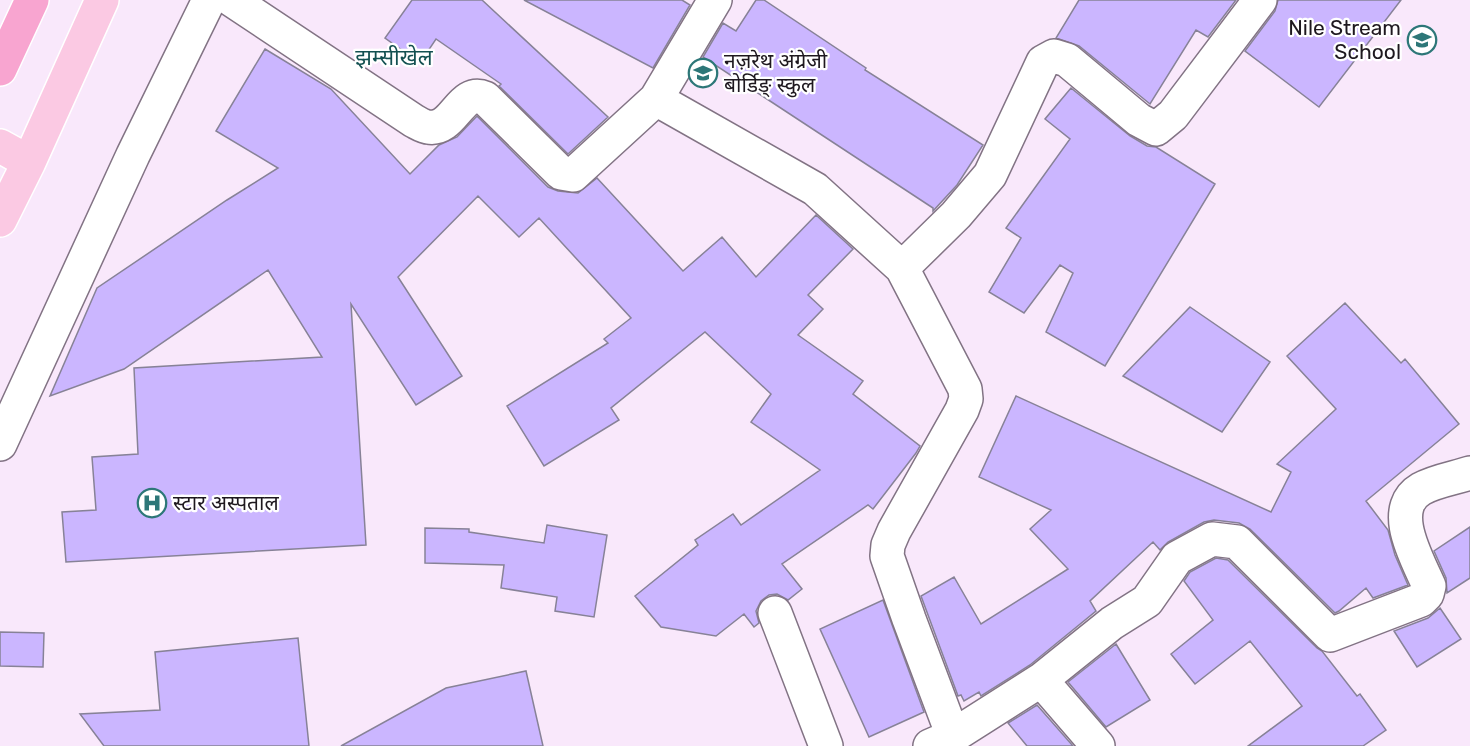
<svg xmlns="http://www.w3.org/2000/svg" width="1470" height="746" font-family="Rubik,'Noto Sans Devanagari',sans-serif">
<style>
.building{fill:#cbb6ff;stroke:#878297;stroke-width:1.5}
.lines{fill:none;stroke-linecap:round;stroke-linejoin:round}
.minor-casing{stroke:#827384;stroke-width:36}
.major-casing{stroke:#fff;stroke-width:36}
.highway-casing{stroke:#fff;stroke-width:36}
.minor{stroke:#fff;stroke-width:33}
.major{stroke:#fbc9e3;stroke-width:33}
.highway{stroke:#f8a5d0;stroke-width:33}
.labels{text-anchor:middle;stroke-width:4.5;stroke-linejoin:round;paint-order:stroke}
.poi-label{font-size:21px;fill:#1e181f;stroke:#fff;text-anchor:start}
.neighbourhood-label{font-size:22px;fill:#135051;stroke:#fff}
</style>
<rect width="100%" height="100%" fill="#f9e8fb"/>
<!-- building -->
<path class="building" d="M412,0H482L608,117L568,154L499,86L501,84L436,39L420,63L385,38Z
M524,0H682L690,5L653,68Z
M756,0H764L866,68L865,70L983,145L957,185L933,211V208L703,57L723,23L736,31Z
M1079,0H1236L1208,37L1196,30L1150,104L1079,46L1056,38Z
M1278,0H1401L1319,107L1245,51L1275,11Z
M265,49L331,89L410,174L439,145L457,137L477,116L548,187L558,191L578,193L597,178L683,271L722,237L756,277L816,215L853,249L808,295L823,309L798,335L863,381L853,394L920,446L916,453L873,509L868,505L782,564L802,589L788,600L777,594L769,595L761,601L756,611L759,623L754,627L744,614L716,636L661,627L635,596L698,545L695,540L733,514L741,525L820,470L751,422L771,394L705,332L611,408L619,420L544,466L507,406L608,343L604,339L631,318L539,218L519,237L478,196L398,277L462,376L416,405L351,304L366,545L66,562L62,512L96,510L92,457L138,454L134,368L322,357L268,270L124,369L50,396L97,288L227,200L278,168L216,131Z
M1071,88L1130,136L1147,146L1156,147L1215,184L1105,366L1046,332L1073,273L1060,265L1024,313L989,292L1021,238L1006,228L1070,139L1045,119Z
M1345,303L1401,363L1405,359L1459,424L1366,501L1388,530L1395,555L1408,585L1373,598L1366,588L1339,611L1335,613L1250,529L1239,523L1214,520L1204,522L1168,542L1160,550L1153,542L1090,601L1096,611L1030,665L981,696L979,692L964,701L961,695L958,696L921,596L954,577L981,624L1068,569L1030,529L1051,510L979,477L1016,396L1271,512L1291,472L1277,464L1336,409L1287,356Z
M1190,307L1270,362L1222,432L1123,376Z
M547,525L607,535L594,617L555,611L557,597L501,588L504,565L425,563V528L469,529V532L544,543Z
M1470,527V578L1447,593L1446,578L1434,551Z
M1216,558L1228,560L1317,648L1322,651L1357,696L1360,694L1386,730L1363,746H1248L1302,706L1250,641L1195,684L1171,654L1213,620L1184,581L1190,572Z
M883,600L924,712L869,737L820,629Z
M1440,608L1461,639L1417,667L1394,631L1428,618Z
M0,632L44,633L43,667L0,666Z
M298,638L309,746H104L80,714L160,710L155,652Z
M1116,644L1150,700L1106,727L1068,682Z
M526,671L543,746H341L446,688Z
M1037,705L1073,746H1027L1008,723Z"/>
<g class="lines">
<!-- minor casing -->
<g class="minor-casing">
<path id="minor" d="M232,0L414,121C418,123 424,127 428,127C454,132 460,87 485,98L561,173L573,175L656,99L815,189L902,268L965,389L966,399L962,410L894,531L888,545L887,556L909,619L953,736
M656,99L715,0
M902,268L956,215L990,175L1043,62L1054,56L1067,60L1139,120L1156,129L1173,115L1260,0
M0,444L133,155L209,0
M775,613L826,746
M1041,680L1098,746
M930,746L953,736L1041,680L1112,623L1147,601L1177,558L1212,539L1237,542L1330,635L1421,600L1427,594L1429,586C1418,560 1387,509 1421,489C1435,481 1455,478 1470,473"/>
</g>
<!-- major casing -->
<g class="major-casing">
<path id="major" d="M0,146L29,162
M0,220L29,162L102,0"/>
</g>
<!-- highway casing -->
<g class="highway-casing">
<path id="highway" d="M0,69L32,0"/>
</g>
<!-- minor -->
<use href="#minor" class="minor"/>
<!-- major -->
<use href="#major" class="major"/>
<!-- highway -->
<use href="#highway" class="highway"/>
</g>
<!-- icons -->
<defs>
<g id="school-ring" transform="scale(1.5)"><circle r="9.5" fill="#fff" stroke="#2d7778" stroke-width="1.5"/><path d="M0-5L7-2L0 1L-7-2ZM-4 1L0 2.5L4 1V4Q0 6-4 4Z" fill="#2d7778"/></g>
<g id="hospital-ring" transform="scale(1.5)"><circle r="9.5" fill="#fff" stroke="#2d7778" stroke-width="1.5"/><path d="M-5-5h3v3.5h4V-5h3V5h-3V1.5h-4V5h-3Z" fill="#2d7778"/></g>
</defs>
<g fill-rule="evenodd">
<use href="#school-ring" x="1422" y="40"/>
<use href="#school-ring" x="703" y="73"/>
<use href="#hospital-ring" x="152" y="503"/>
</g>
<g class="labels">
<!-- poi labels -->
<g class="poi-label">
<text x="1401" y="35" text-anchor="end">Nile Stream<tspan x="1401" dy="24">School</tspan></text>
<text x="724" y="68">नज़रेथ अंग्रेजी<tspan x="724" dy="24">बोर्डिङ् स्कुल</tspan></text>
<text x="173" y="510">स्टार अस्पताल</text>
</g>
<!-- neighbourhood labels -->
<g class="neighbourhood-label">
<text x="394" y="65">झम्सीखेल</text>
</g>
</g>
</svg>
